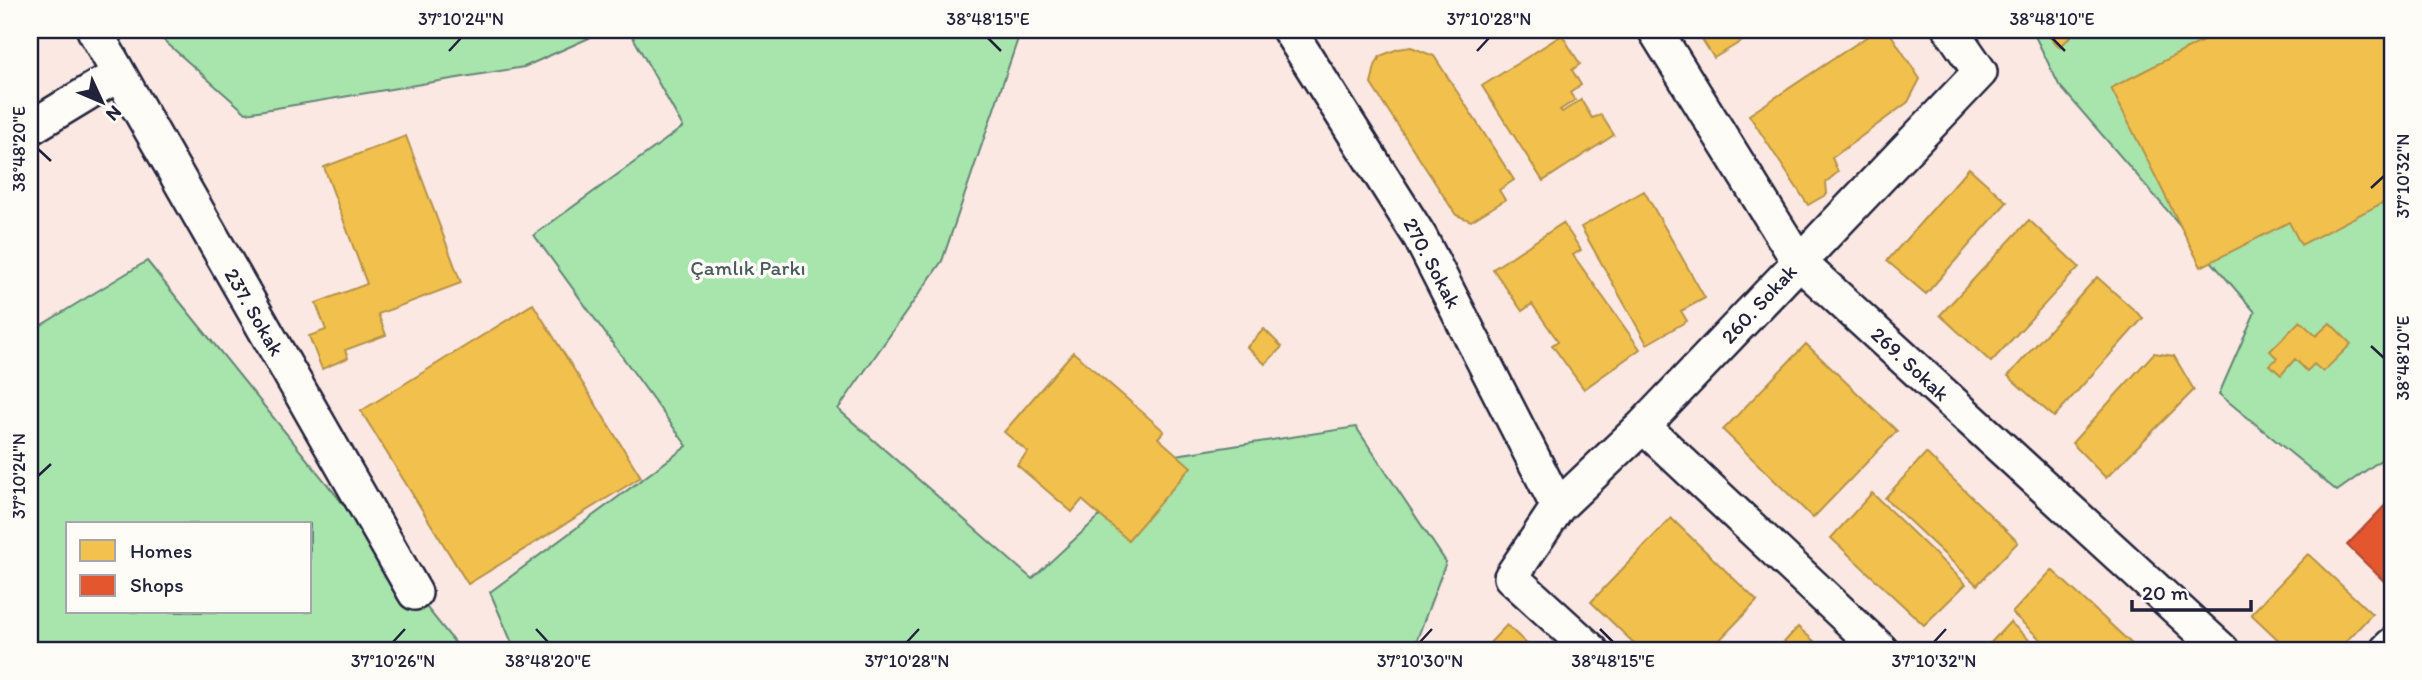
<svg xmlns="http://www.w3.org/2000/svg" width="2422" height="680" font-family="Itim,sans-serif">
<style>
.green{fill:#a7e5ad;stroke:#648474;stroke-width:2;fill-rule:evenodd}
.homes{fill:#f2c14e;stroke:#b49148;stroke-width:2}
.shops{fill:#e4572e;stroke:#aa4732;stroke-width:2}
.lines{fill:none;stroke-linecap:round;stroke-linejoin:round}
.street-casing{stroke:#22223b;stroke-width:38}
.street{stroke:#fdfcf7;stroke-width:33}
.ticks{fill:none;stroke:#22223b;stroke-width:2.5}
.labels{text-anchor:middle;stroke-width:7;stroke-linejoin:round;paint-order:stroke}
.street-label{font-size:21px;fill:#22223b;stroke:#fdfcf7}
.park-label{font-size:21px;fill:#4a5c5d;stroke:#fdfcf7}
.neatline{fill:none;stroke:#22223b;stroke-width:2.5}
.ticks-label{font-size:18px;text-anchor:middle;fill:#22223b}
</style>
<rect width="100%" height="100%" fill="#fbe8e3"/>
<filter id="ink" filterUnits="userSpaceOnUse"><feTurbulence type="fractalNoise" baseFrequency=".0143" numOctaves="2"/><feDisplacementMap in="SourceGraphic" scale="14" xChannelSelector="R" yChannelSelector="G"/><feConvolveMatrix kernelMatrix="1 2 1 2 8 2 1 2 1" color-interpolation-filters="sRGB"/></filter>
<g filter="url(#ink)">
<!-- green -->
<path class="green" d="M152,30H607L524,67L246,113Z
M629,30H1021L942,261L838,409L1032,579L1163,457L1356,427L1446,562L1413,650H515L490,592L687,446L534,235L683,127Z
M2032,30H2392V452L2337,491L2219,394L2255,312L2059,85Z
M147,261L461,650H30V332ZM68,524H310V612H68Z"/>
<!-- homes -->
<path class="homes" d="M1696,30H1760L1714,58Z
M1877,30H1888L1920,79L1908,102L1832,158L1838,172L1826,182L1827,194L1808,205L1749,115Z
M2042,30H2077L2060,47Z
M2224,30H2392V198L2301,245L2289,222L2201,267L2111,88Z
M1562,35L1580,64L1572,70L1581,85L1570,93L1575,100L1560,110L1562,112L1581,100L1592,118L1601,115L1614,135L1543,181L1482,86Z
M1411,47L1434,56L1514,180L1499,190L1505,200L1471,221L1456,215L1371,84L1375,66L1380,56L1398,49Z
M406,136L461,283L378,314L386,335L345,350L348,358L322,369L309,336L326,330L316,303L367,284L324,167Z
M1969,168L2007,202L1926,294L1887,261Z
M1644,191L1705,298L1681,311L1687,321L1647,344L1581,227Z
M2029,220L2079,267L1991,362L1940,315Z
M1563,223L1581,250L1573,255L1640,349L1584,389L1552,345L1558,341L1532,304L1522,311L1493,269Z
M2097,277L2143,318L2054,417L2008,376Z
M533,304L641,477L468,584L361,411Z
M2300,321L2316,336L2330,323L2351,344L2323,372L2314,364L2307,371L2295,359L2281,375L2270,365L2277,358L2270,351Z
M1264,329L1282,347L1265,364L1247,347Z
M1806,344L1897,431L1813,518L1723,430Z
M1073,352L1164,431L1158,438L1191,467L1128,540L1082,500L1072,512L1017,465L1028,452L1004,432Z
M2154,353L2174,356L2194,390L2106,478L2072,443Z
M1926,453L2018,542L1977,585L1885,498Z
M1872,493L1966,584L1924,625L1831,538Z
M1671,518L1757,601L1710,650H1641L1591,602Z
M2308,554L2372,614L2338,650H2289L2251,614Z
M2052,570L2135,647L2131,650H2052L2012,613Z
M2010,622L2040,650H1984Z
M1507,625L1533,650H1483Z
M1798,627L1824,650H1777Z"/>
<!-- shops -->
<path class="shops" d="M2392,498V589L2347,545Z"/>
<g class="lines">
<!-- street casing -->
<g class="street-casing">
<path id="street" d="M94,30L415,593
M1289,30L1420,237L1558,507
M1655,30L1799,262L2222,650
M30,128L119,74
M1643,426L1881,650
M1591,650L1511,577L1558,507L1643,426L1980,72L1951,30
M2387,650L2392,645"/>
</g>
<!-- street -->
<use href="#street" class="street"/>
</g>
</g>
<!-- ticks -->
<path class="ticks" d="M988,38L1001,51M2052,38L2065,51M449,51L461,38M1477,51L1489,38M38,149L51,161M2371,188L2384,176M2371,346L2384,358M38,476L51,464M536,629L548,642M1600,629L1613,642M393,642L405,629M907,642L919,629M1420,642L1432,629M1934,642L1946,629"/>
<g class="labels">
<!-- street labels -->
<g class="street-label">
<text transform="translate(1432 263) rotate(62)" y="7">270. Sokak</text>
<text transform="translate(1759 304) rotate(-47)" y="7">260. Sokak</text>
<text transform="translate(254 312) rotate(60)" y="7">237. Sokak</text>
<text transform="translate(1910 364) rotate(43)" y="7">269. Sokak</text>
</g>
<!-- park labels -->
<g class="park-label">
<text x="748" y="275">Çamlık Parkı</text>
</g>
</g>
<!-- margin -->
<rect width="2422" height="680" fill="none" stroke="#fdfcf7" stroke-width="77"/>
<!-- legend -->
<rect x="66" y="522" width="245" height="91" fill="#fdfcf7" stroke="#a5a5ac" stroke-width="2"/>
<rect x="80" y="540" width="35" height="21" fill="#f2c14e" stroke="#a5a5ac" stroke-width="2"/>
<text x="130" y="558" font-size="21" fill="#22223b">Homes</text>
<rect x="80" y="575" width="35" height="21" fill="#e4572e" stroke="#a5a5ac" stroke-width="2"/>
<text x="130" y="592" font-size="21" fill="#22223b">Shops</text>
<!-- north arrow -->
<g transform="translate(102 102) rotate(134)" stroke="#fdfcf7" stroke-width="5" paint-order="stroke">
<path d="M0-5L12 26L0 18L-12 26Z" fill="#22223b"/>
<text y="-10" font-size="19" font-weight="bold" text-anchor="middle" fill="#22223b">N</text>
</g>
<!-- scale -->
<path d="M2132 600v10h119v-10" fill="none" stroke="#22223b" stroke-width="3.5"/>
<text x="2142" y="600" font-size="21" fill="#22223b" stroke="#fdfcf7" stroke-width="5" paint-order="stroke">20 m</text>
<rect x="38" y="38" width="2346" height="604" class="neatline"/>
<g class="ticks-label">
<text x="461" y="25">37°10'24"N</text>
<text x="988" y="25">38°48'15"E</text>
<text x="1489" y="25">37°10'28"N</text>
<text x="2052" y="25">38°48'10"E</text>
<text transform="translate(19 149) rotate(-90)" y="6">38°48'20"E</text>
<text transform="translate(2403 176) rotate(-90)" y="6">37°10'32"N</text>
<text transform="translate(2403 358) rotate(-90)" y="6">38°48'10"E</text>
<text transform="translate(19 476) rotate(-90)" y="6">37°10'24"N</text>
<text x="393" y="667">37°10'26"N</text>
<text x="548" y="667">38°48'20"E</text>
<text x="907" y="667">37°10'28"N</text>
<text x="1420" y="667">37°10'30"N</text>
<text x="1613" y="667">38°48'15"E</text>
<text x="1934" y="667">37°10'32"N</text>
</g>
</svg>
